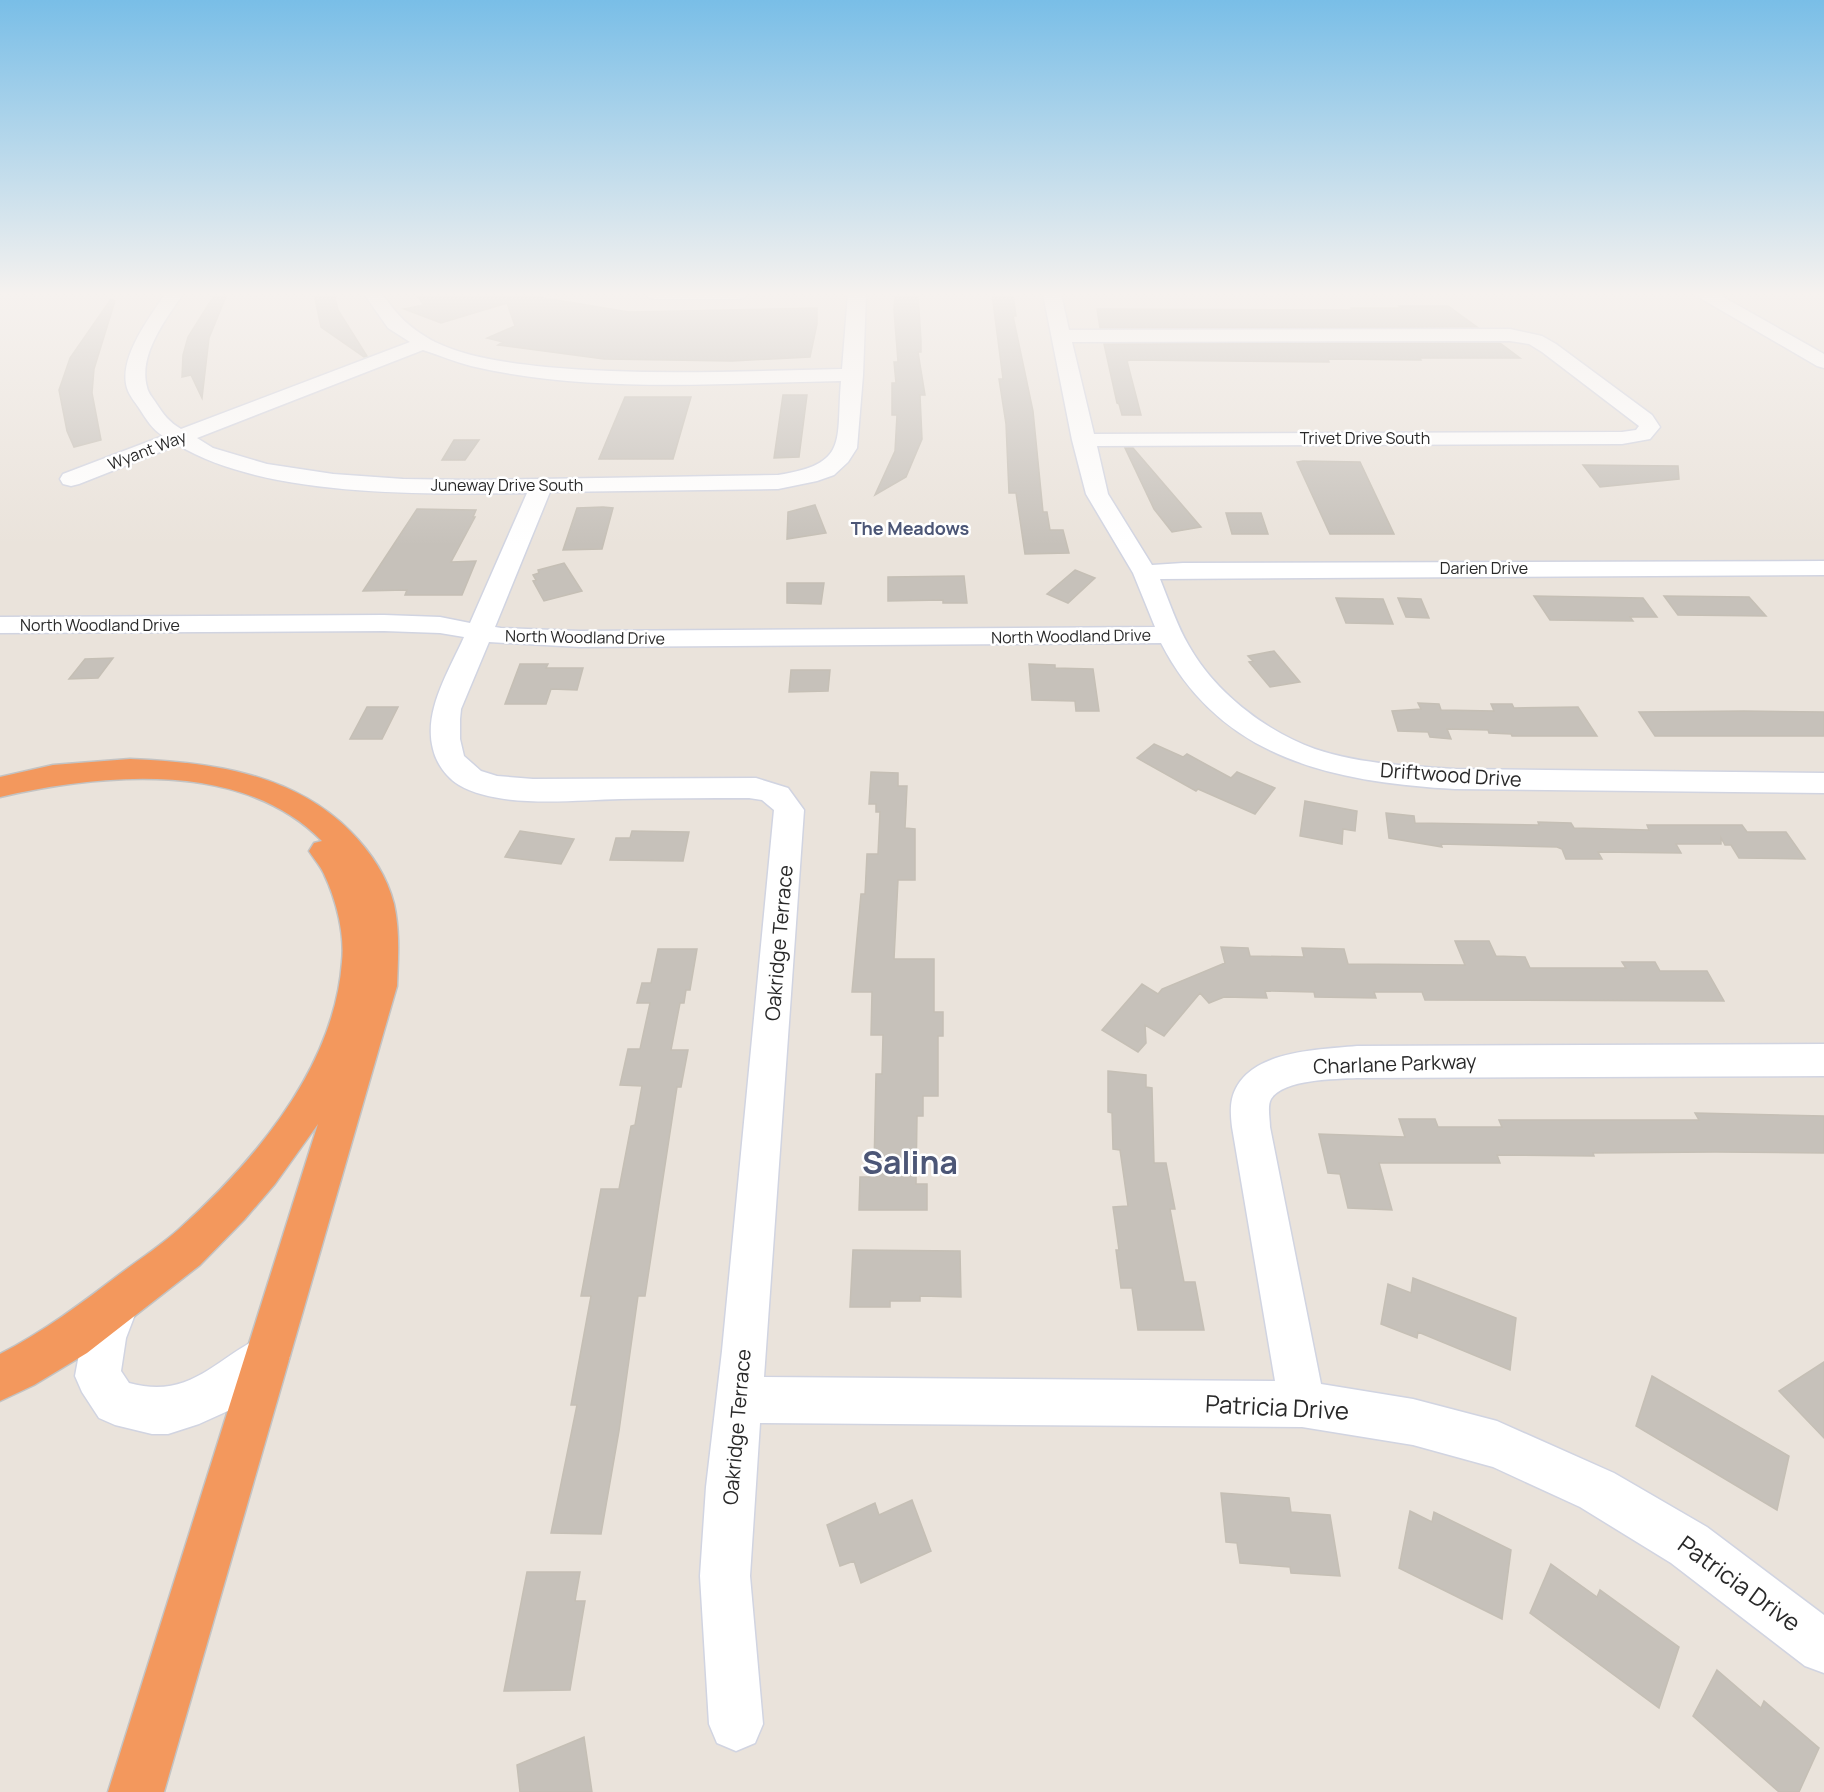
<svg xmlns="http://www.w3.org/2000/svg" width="1824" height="1792" font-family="Manrope,sans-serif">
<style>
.building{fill:#c6c1ba;stroke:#c5bfb5;stroke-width:1.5}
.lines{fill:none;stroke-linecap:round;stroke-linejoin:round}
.minor-casing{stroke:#d1d4e1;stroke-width:3}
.highway-casing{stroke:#c3c3c3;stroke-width:3}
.minor{fill:#fff;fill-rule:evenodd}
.highway{fill:#f3985d;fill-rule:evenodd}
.labels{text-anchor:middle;stroke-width:5;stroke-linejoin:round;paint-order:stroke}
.far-street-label{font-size:16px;fill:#292929;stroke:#fff}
.far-neighbourhood-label{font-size:18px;font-weight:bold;fill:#4c5676;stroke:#fff}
.street-label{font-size:20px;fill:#292929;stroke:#fff}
.near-street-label{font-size:24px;fill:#292929;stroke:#fff}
.near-district-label{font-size:32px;font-weight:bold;fill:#4c5676;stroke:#fff}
</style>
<rect width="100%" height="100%" fill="#eae3db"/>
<!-- building -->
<path class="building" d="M215,294H227L209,338L202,398L191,375L182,377L183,355L188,337Z
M314,294H334L338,310L367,356L364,357L321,327Z
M416,294H520L629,312L817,308V324L810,357L732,361L604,359L498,345L503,342L487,338L515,326L507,303L441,323L404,309L424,305Z
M895,294H918L921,341V352H918L925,395H920L922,439L906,477L875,495L895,451L897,415H892V383H896L894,362H898L894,310Z
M992,294H1013L1016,316H1013L1033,411L1043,512H1047L1050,530H1063L1069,553L1025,554L1016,493H1009L1006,424L999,379H1003Z
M111,299L115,301L94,369L92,393L101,440L74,447L67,431L59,390L70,358Z
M1399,306H1448L1477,327L1100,328L1097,309L1352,310L1351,308H1401Z
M1500,343L1520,358H1420L1421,360L1328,359L1329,362L1130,360L1127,361L1141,415H1122L1119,404L1117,403L1104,344Z
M783,395H807L799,457L774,458Z
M625,397H691L673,459H599Z
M454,440H479L465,460H442Z
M1125,448H1133L1201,527L1172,532L1154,509Z
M1303,461L1360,462L1394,534H1330L1297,462Z
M1583,465L1678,466L1679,479L1600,487Z
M815,505L826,533L787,539L788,512Z
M603,507L613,508L602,549L563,550L577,508Z
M417,509L476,510L473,517H475L451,562L476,561L462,595H405L407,590L363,591Z
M1226,513H1261L1268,534H1232Z
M564,563L582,591L544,601L533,581L536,580L533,575L539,573L538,570Z
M1075,570L1095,578L1068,603L1047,594Z
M964,576L967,603H943V600L888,601V577Z
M787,583H824L821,604L787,603Z
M1534,596L1643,598L1657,617H1630L1633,621L1550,620Z
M1664,596L1749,597L1766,616L1678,615Z
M1336,598L1383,599L1393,624L1346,623Z
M1398,598L1421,599L1429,618L1406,617Z
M1274,651L1300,682L1270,687L1249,662L1253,661L1248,656Z
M113,658L98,678L69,679L85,659Z
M520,664H548L546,668H583L577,690L551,689L546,704H505Z
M1029,664L1055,665V668L1093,669L1099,711H1076L1075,701L1032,700Z
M791,670H830L828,691L789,692Z
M1418,703L1439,704L1441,710L1494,711L1491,704H1512L1514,708L1578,707L1597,736H1512L1511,734L1489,733L1488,730L1447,729L1451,739L1430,737L1428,732L1398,731L1392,711L1421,709Z
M367,707H398L382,739H350Z
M1744,711L1824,712V736H1655L1639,712Z
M1154,744L1183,757L1187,754L1231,778L1237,772L1275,788L1255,814L1198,789L1196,791L1137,758Z
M871,772L898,773V786H907L905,828L915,829V880H898L894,959H934V1012H943V1036H938V1096H923V1116H917L916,1184H927V1210H859L860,1177H870V1167H874L876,1074H882L883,1035H871L872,992H852L861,894H865L867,854H878L880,812H876V804H869Z
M1305,801L1357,811L1355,831L1343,829L1342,844L1300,836Z
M1386,813L1414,816L1415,823L1539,825L1538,822L1571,823L1574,828L1649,830L1647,825H1742L1747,832H1786L1805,859L1739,858L1731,845H1725L1721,838V844H1676L1681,853L1598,852L1602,859H1566L1562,849L1557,847L1441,844L1442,847L1389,838Z
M520,831L574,839L561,864L505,857Z
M632,831L689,832L683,861L610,860L616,838H630Z
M1455,941H1489L1496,956L1525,957L1530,968H1626L1622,962H1655L1660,971H1707L1724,1001L1425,1000L1422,992H1374L1376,998L1315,997L1314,992L1265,991L1267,998L1224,997L1209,1003L1200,993L1164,1036L1145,1025L1146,1043L1138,1052L1102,1030L1142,984L1158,994L1162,989L1225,963L1221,947L1248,948L1250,956L1304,957L1302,948L1344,949L1348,964L1465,965Z
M658,949H697L690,990H686L684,1003H680L671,1050H688L681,1087H677L645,1296H638L619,1431L601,1534L551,1533L577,1405H571L591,1296H581L601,1189H619L631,1126L635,1125L642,1086L620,1085L628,1049H640L650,1003H637L642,983H651Z
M1108,1071L1146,1075V1087L1152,1088L1154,1163H1166L1175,1209H1170L1184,1282H1195L1204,1330H1138L1132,1288H1121L1116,1250H1119L1113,1207L1128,1206L1120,1150L1113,1149L1112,1113L1108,1112Z
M1695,1113L1824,1116V1153L1715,1152L1593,1153L1594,1156L1497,1155L1500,1163H1379L1392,1210L1348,1208L1340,1174L1328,1173L1319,1134L1405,1137L1399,1119H1435L1438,1127H1502L1499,1120H1699Z
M853,1250L960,1251L961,1297L920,1296V1301H890V1307H850Z
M1413,1278L1516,1318L1510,1370L1418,1332L1417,1338L1381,1324L1388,1284L1411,1293Z
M1824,1362V1438L1779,1391Z
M1652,1376L1789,1456L1777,1510L1636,1426Z
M1221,1493L1289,1498L1291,1512L1330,1515L1340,1576L1291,1573L1290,1567L1240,1563L1237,1543L1226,1542Z
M912,1500L931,1551L861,1583L854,1561L840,1566L827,1525L875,1503L879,1515Z
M1410,1511L1432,1522L1434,1512L1511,1550L1502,1619L1399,1568Z
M1551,1564L1597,1597L1600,1590L1679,1647L1659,1708L1530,1613Z
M527,1572H580L575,1601H585L570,1690L504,1691Z
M1717,1670L1761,1708L1764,1701L1819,1748L1799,1792H1779L1693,1716Z
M584,1737L592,1792H520L517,1765Z"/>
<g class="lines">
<!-- minor casing -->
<g class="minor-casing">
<path id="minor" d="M165,294H183C166,319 138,355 147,387C148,393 153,398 156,403C164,415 169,422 181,429L410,342L388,328L364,294H382C399,317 409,328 435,342C468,358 510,363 546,367C644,376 744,371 842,369L848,294H866L863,375L857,448L848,462L834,475L817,481L778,489L550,492L495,627L501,628L580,631L1155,627L1133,573L1086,494L1072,440L1043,294H1061L1069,330L1510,329L1542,336L1556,344L1652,415L1660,427L1650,439L1622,444L1097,446L1108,494L1152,565L1183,563L1824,561V575L1160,579C1169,601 1177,626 1189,646C1215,692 1265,731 1315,749C1359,764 1409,766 1455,769L1824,773V793L1455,789C1335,782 1221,760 1161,643L580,647L489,642L461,709L460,719V739L464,756L481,771L497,776L533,779L756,778L788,788L804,810L764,1377L1275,1381L1232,1127C1231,1118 1230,1108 1232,1099C1244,1050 1317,1050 1357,1046L1824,1044V1076L1357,1078C1336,1079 1283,1079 1271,1099C1267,1106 1270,1119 1270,1127L1321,1384L1413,1399L1497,1421L1614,1473L1707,1527L1824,1615V1673L1805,1666L1671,1563L1580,1507L1493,1467L1413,1445L1302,1427L760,1423L750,1576L763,1724L755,1743L736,1751L717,1743L709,1724L700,1576L706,1487L722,1351L774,810L762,800L749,798C706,798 664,798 621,799C575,800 500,809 459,785C447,778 436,763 433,749C423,711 449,671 464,637L440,633L384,631L0,633V617L384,615L440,617L470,623L527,493C426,494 266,498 178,445L79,484L71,486L63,484L60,479L63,474L163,436C152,429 146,419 139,408C135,402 129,395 127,388C118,358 150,317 165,294ZM1510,341L1529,344L1542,352L1639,426L1636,430L1622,432L1094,434L1072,342ZM423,350C439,355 455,362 471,366C589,394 720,383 841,381C836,442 849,464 778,475L471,480L403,479L333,474L267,464L213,448L197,438Z
M646,294H747L744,298L738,299H655L649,298Z
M1697,294H1718L1824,354V368L1817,366L1700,298Z
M117,1283L132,1289L139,1304L126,1338L121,1371L129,1383C193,1401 217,1355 268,1334L284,1340L290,1356L284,1372L258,1391L230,1410L199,1424L168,1434H152L115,1425L99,1418L82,1392L75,1376L82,1338L102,1289Z"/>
</g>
<!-- highway casing -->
<g class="highway-casing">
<path id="highway" d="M130,759C209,762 292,773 350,831C370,851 387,876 394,904C400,931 398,959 397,986L164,1792H108L318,1124L275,1184L244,1220L200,1265L87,1353L34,1385L0,1401V1354C43,1332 82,1303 120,1274C140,1259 160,1246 178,1230C255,1161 334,1068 342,962C345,934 336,899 324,874C320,865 314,859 309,851L314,843L322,841C242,759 100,774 0,797V777L53,765Z"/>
</g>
<!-- minor -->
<use href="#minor" class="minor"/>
<!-- highway -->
<use href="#highway" class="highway"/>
</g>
<!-- sky -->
<linearGradient id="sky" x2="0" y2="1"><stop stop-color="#79bee7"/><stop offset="0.54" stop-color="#f6f2ef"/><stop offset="1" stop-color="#f6f2ef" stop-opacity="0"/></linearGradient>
<rect width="1824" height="545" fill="url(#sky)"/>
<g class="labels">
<!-- far-street labels -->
<g class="far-street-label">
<text x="1365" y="444">Trivet Drive South</text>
<text transform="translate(147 450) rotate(-21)" y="6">Wyant Way</text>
<text x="507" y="491">Juneway Drive South</text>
<text x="1484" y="574">Darien Drive</text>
<text x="100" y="631">North Woodland Drive</text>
<text transform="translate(1071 636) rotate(-1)" y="6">North Woodland Drive</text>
<text transform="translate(585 637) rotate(1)" y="6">North Woodland Drive</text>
</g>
<!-- far-neighbourhood labels -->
<g class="far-neighbourhood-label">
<text x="910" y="535">The Meadows</text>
</g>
<!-- street labels -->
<g class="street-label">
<text transform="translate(1451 775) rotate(4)" y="7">Driftwood Drive</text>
<text transform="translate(779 943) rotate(-85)" y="7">Oakridge Terrace</text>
<text transform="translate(1395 1064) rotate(-2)" y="7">Charlane Parkway</text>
<text transform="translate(737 1427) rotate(-85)" y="7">Oakridge Terrace</text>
</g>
<!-- near-street labels -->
<g class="near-street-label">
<text transform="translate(1277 1408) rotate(3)" y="8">Patricia Drive</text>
<text transform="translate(1739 1584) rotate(36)" y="8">Patricia Drive</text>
</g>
<!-- near-district labels -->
<g class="near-district-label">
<text x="910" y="1174">Salina</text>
</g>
</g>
</svg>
